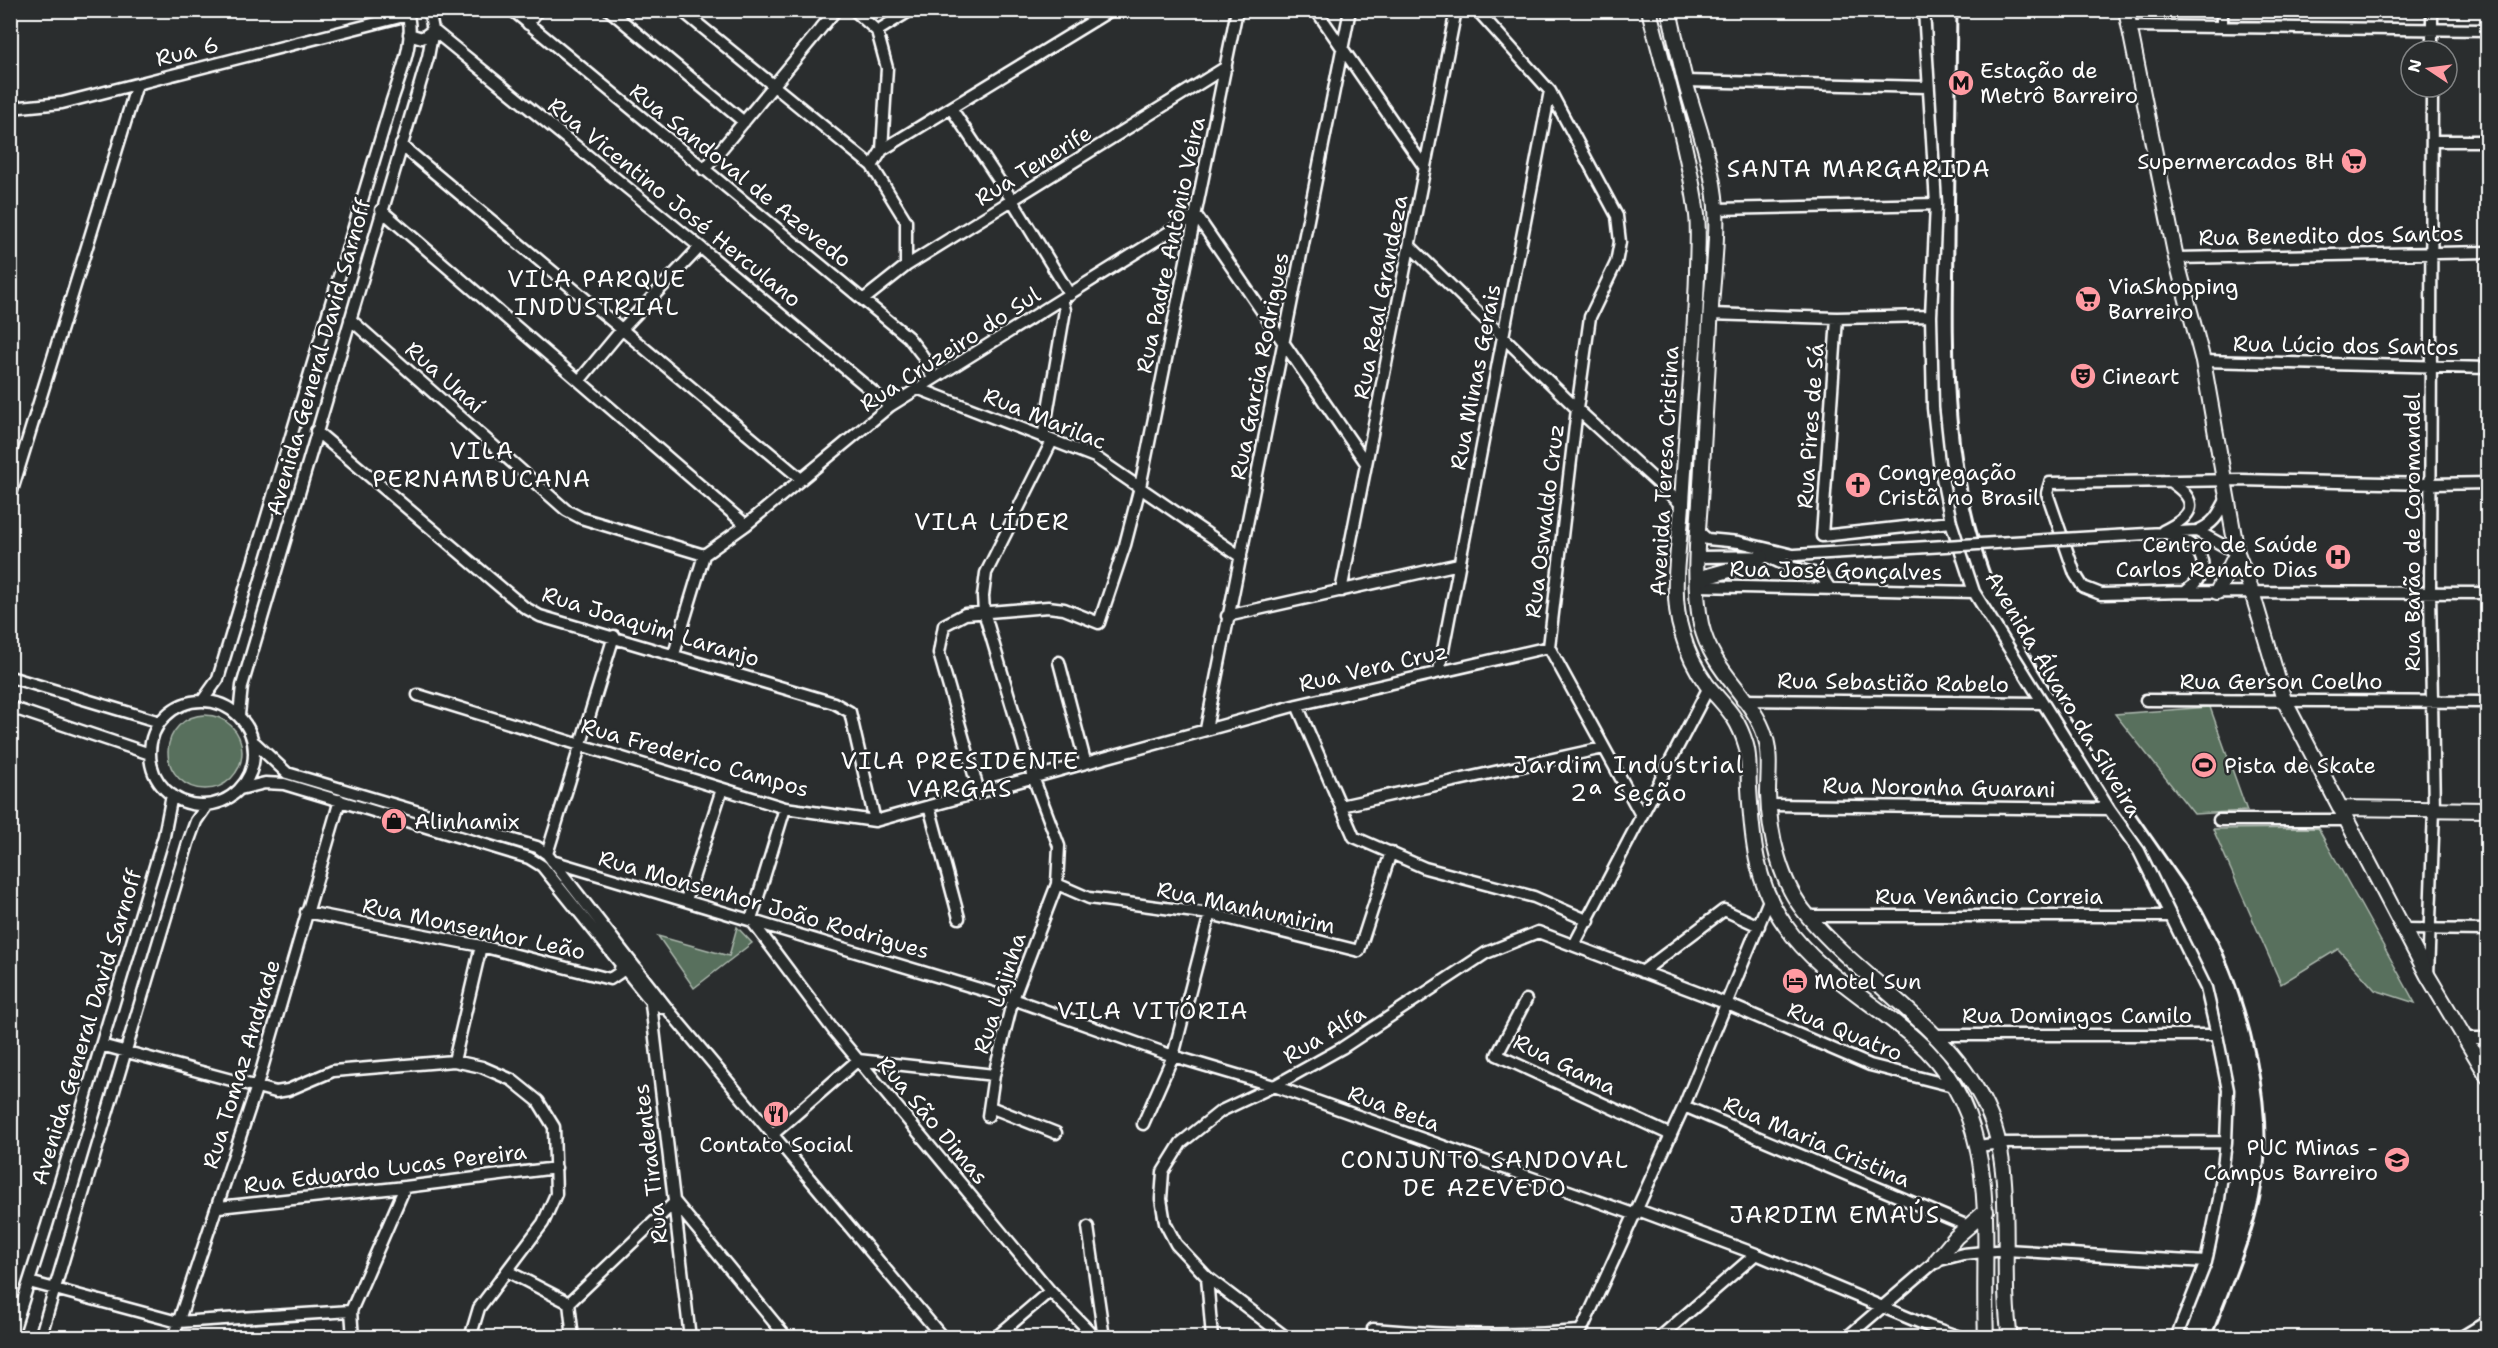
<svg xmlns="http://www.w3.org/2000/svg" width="2498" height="1348" font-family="'Shantell Sans',sans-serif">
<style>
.green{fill:#59705d;stroke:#acb8ae;stroke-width:1.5}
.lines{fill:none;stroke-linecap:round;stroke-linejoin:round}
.minor-casing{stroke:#fff;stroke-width:15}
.major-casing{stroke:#fff;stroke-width:18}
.minor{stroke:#2a2d2e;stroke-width:10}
.major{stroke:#2a2d2e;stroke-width:14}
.rail{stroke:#fff;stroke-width:3}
.minor-bridge-casing{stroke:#fff;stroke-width:15;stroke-linecap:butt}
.minor-bridge{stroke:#2a2d2e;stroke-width:10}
.labels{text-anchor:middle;stroke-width:5;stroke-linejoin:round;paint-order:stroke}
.street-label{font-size:22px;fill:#fff;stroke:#2a2d2e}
.poi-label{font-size:22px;fill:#fff;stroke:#2a2d2e;text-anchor:start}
.neighbourhood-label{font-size:24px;letter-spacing:1.5px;fill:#fff;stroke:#2a2d2e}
</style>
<rect width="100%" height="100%" fill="#2a2d2e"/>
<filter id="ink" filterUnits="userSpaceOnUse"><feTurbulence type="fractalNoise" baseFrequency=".0167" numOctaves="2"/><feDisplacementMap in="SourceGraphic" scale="12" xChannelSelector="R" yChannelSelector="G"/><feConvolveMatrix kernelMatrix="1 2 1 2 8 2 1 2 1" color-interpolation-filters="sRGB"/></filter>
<g filter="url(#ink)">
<!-- green -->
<path class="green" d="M2210,707L2247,811L2194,814L2115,714Z
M168 752a37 37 0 1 1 74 0a37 37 0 1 1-74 0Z
M2318,828L2415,1003L2375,990L2338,949L2281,984L2213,829Z
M737,927L752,943L694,988L658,936L729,956Z"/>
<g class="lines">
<!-- minor casing -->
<g class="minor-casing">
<path id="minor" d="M512,10L908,337L922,355L933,379
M609,10L744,122
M681,10L872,166L906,221V266
M854,10L877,31L887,68L882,150L872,166
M1316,10L1425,168
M1477,10L1550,91L1617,216L1620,242L1616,263L1590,317L1577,409L1549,647L1641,815
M1924,10L1936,204L1931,316L1933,408L1939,463L1951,522L1974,592L2109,809L2139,851L2206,988L2217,1035L2228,1090L2226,1142L2219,1199L2206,1262L2176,1338
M528,24L538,10
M2130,26L2488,30
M2222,27V10
M877,31L911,10
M409,34L422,38L433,30L700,247L890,406
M2432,51V10
M1685,81L1927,87
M10,108L62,103L408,15
M951,108L1012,200L1070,295
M2432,141H2488
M401,145L801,479
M882,150L1111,10
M704,170L836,10
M1716,209L1936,204
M381,210L746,525
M1410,246L1577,409L1682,505
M2176,258L2488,252
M863,300L906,266L1226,67
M1710,314L1837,318L1931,316
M1837,318L1822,536L1951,522
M350,319L566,510L581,518L704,555
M2203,361L2488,368
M579,381L623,328L700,247
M917,388L1095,457L1241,557
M316,431L524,607L540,616L834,703L850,712L875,821
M1043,438L1065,310L1062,299
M2488,483L2431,484L2241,480L2050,483L2047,493L2075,574L2083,587L2101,594L2185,592L2488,593
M10,497L137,84
M1698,531L1707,539L1739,542L1793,555
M2163,531C2192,517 2202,503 2171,482
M2197,531L2237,553
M2171,536C2204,545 2215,570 2185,592
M2096,537L2197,531C2214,524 2218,515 2226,500
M1697,557L1783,556
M1768,557L1787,566L1821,575L1830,589
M1697,586L1974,592
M1341,591L1456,10
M1227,616L1459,564
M674,654L704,555L746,525L890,406L1196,215L1366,463
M1059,662L1085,761
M1439,671L1550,91
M10,677L160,722
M418,695L785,808L875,821L1297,705L1549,647
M203,700L218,679L390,107C398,79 418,39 406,10
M1742,700L2043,703
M2146,700L2488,702
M150 753a52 52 0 1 1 104 0a52 52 0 1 1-104 0Z
M1297,705L1354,837L1425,868L1534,897L1589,921
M10,707L150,754
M239,715L242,686L428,57L433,30L429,10
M1206,729L1350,10
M255,743L287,773L537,847L547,854L670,1012L943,1338
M240,789L265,783L284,784L529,858L542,866L649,999L663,1008
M979,792L939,653L944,625L965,614L1048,607L1064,609L1099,623L1125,545L1140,487L1237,10
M1769,805L2109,809
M929,806L959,918
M1341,806L1603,748
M785,808L751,920L834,1031L1050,1291L1096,1338
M2219,820H2346
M547,854L614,636
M552,861L1013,999L1173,1056L1274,1086L1636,1215
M1057,884L1089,898L1210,914L1359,951L1391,852
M686,900L722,789
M306,912L481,946L610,979L619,973L622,961
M1807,916H2170
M2403,929L2488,930
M1574,945L1709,687
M1642,972L1724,910L1759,926
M2428,976L2434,809L2430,592L2432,87
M650,995L690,1338
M1526,1000L1497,1055L1671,1135
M1936,1035H2217
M2465,1038H2488
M101,1045L276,1092L288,1090L333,1071L454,1061L482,1067L512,1080L538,1101L554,1127L556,1194L543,1223L479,1308L470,1338
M454,1061L481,946
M1684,1106L1968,1226
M990,1107L1056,1133
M988,1116L994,1075L1013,999L1057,884L1059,846L1033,777L984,612L983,596L986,573L1052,441
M1143,1124L1173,1056L1210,914
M772,1135L858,1060L994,1075
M1979,1146L1999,1143L2226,1142
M219,1207L405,1187L556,1168
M1638,1210L1756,1254L1928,1326L1963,1338
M1088,1227L1104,1338
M507,1271L569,1303
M1207,1277L1212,1338
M29,1282L178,1322L351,1311
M569,1303L675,1202L787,1338
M569,1303L573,1338
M1373,1329C1441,1335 1511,1337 1579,1331
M11,1338L47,1225L164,836L172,795
M40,1338L188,843L196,821L207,805
M173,1338L256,1089L340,800
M353,1338L351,1311L405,1187
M995,1338L1050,1291
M1287,1338L1207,1277L1176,1244L1165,1223L1161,1199L1163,1172L1181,1143L1221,1111L1274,1086L1342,1048L1486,953L1538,932L1725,1003L1870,1065L1953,1086
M1575,1338L1584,1325L1684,1106L1769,900
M1659,1338L1756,1254
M1846,1338L1936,1261L1963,1254L2006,1250L2206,1262
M2460,1338L2488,1321"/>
</g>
<!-- major casing -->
<g class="major-casing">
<path id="major" d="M1649,10C1666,78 1688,146 1697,215C1699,233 1697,254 1697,273C1695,349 1686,427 1682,504C1680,545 1669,592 1682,633C1687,651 1696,670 1707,685C1725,707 1737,715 1746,745C1750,758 1748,774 1749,788C1752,838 1755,883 1785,925C1817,972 1873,1002 1915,1039C2005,1117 1981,1233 1986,1338
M1669,10C1675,36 1680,62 1687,88C1698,127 1713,165 1716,207C1718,240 1713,274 1711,307C1707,372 1704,437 1700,502C1697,542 1693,585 1701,624C1711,671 1753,697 1765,736C1771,753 1768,776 1768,793C1769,834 1780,883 1807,915C1865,985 1954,1028 1990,1116C2016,1178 1999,1270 2010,1338
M2126,10L2176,258L2203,361L2237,553L2252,592L2284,700L2428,976L2488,1077
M1697,579L1755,563L1761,557
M2217,592L2237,553
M2340,808L2488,810
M1936,1261L1956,1237L1986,1211"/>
</g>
<!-- minor -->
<use href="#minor" class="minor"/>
<!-- major -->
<use href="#major" class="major"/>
<!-- rail -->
<path class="rail" d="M1957,10C1956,88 1955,165 1954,243C1952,360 1950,481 1997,591C2023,651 2059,703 2096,757C2131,807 2166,858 2201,908C2248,994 2283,1120 2255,1217C2244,1258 2226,1298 2211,1338"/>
<!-- minor-bridge casing -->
<g class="minor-bridge-casing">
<path id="minor-bridge" d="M1795,555L2096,537"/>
</g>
<!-- minor-bridge -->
<use href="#minor-bridge" class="minor-bridge"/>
</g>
</g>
<!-- icons -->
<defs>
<g id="metro-disc" transform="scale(1.35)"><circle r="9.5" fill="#ff9aa2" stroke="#2a2d2e"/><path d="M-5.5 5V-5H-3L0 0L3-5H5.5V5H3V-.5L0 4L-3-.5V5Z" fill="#111"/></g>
<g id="supermarket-disc" transform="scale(1.35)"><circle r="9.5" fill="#ff9aa2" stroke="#2a2d2e"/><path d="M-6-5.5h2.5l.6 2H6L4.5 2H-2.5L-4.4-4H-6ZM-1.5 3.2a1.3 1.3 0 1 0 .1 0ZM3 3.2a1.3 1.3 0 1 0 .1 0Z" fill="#111"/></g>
<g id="theatre-disc" transform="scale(1.35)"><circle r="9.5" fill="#ff9aa2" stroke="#2a2d2e"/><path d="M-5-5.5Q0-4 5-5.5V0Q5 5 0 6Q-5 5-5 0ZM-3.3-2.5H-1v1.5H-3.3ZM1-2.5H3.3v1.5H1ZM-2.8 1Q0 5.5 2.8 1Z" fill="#111"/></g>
<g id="church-disc" transform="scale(1.35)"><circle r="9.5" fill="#ff9aa2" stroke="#2a2d2e"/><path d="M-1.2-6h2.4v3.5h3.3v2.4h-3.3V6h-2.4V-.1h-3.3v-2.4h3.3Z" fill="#111"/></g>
<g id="hospital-disc" transform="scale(1.35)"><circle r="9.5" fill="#ff9aa2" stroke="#2a2d2e"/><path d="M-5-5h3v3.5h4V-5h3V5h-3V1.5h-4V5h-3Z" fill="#111"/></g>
<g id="stadium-disc" transform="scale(1.35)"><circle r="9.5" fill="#ff9aa2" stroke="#2a2d2e"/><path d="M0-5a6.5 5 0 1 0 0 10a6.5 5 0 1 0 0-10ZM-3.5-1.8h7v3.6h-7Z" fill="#111"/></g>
<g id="shop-disc" transform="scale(1.35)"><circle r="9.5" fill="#ff9aa2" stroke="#2a2d2e"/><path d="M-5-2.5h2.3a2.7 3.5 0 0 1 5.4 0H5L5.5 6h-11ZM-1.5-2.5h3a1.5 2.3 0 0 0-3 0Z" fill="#111"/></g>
<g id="hotel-disc" transform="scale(1.35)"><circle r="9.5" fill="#ff9aa2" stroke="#2a2d2e"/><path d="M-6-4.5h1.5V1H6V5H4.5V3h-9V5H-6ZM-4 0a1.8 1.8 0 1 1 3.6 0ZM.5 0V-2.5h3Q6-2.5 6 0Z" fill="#111"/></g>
<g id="restaurant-disc" transform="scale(1.35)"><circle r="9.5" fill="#ff9aa2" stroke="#2a2d2e"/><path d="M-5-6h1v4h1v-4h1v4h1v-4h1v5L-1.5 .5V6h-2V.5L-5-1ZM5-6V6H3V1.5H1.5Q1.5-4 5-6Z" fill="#111"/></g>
<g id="university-disc" transform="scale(1.35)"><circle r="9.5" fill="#ff9aa2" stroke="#2a2d2e"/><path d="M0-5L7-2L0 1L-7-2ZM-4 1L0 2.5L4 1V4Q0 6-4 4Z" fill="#111"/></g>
</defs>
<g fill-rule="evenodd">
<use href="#metro-disc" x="1961" y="83"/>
<use href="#supermarket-disc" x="2354" y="161"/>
<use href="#supermarket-disc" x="2088" y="299"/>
<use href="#theatre-disc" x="2083" y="376"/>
<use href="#church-disc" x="1858" y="485"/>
<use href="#hospital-disc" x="2338" y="557"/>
<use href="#stadium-disc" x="2204" y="765"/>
<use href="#shop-disc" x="394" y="821"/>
<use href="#hotel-disc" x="1795" y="981"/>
<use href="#restaurant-disc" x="776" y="1114"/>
<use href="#university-disc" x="2397" y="1160"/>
</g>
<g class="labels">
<!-- street labels -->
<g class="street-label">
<text transform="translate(187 51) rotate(-14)" y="8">Rua 6</text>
<text transform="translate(1033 165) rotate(-32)" y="8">Rua Tenerife</text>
<text transform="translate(741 175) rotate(39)" y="8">Rua Sandoval de Azevedo</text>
<text transform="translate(675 202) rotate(39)" y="8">Rua Vicentino José Herculano</text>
<text transform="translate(2331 235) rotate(-1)" y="8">Rua Benedito dos Santos</text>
<text transform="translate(1170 245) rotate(-78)" y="8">Rua Padre Antônio Veira</text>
<text transform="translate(1380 297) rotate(-79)" y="8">Rua Real Grandeza</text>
<text transform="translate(2346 345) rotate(1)" y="8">Rua Lúcio dos Santos</text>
<text transform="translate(950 349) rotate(-33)" y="8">Rua Cruzeiro do Sul</text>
<text transform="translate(318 357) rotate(-74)" y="8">Avenida General David Sarnoff</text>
<text transform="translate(1259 366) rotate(-79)" y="8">Rua Garcia Rodrigues</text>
<text transform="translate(445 377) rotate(41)" y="8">Rua Unaí</text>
<text transform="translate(1475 377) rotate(-79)" y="8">Rua Minas Gerais</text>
<text transform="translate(1045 418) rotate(22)" y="8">Rua Marilac</text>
<text transform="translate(1810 426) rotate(-86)" y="8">Rua Pires de Sá</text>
<text transform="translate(1664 471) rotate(-87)" y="8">Avenida Teresa Cristina</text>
<text transform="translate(1544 521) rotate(-83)" y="8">Rua Oswaldo Cruz</text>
<text transform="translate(2412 532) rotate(-90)" y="8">Rua Barão de Coromandel</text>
<text transform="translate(1836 570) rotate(1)" y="8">Rua José Gonçalves</text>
<text transform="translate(651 626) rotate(17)" y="8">Rua Joaquim Laranjo</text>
<text transform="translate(1373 667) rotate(-13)" y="8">Rua Vera Cruz</text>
<text x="2281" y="689">Rua Gerson Coelho</text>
<text transform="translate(1893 682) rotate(1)" y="8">Rua Sebastião Rabelo</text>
<text transform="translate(2064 694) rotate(59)" y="8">Avenida Álvaro da Silveira</text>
<text transform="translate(695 757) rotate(16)" y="8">Rua Frederico Campos</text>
<text transform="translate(1939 787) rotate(1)" y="8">Rua Noronha Guarani</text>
<text x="1989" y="904">Rua Venâncio Correia</text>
<text transform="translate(764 904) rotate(16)" y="8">Rua Monsenhor João Rodrigues</text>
<text transform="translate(1246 907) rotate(12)" y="8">Rua Manhumirim</text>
<text transform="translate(474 928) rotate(12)" y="8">Rua Monsenhor Leão</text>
<text transform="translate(999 993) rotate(-72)" y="8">Rua Lajinha</text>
<text x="2077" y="1023">Rua Domingos Camilo</text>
<text transform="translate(86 1027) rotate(-73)" y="8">Avenida General David Sarnoff</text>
<text transform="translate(1845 1031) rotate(22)" y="8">Rua Quatro</text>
<text transform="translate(1324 1034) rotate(-31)" y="8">Rua Alfa</text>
<text transform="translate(241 1064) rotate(-73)" y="8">Rua Tomaz Andrade</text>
<text transform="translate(1565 1064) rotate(26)" y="8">Rua Gama</text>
<text transform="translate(1394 1108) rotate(20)" y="8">Rua Beta</text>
<text transform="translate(933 1120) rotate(50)" y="8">Rua São Dimas</text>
<text transform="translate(1817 1141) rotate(23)" y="8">Rua Maria Cristina</text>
<text transform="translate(650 1164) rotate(-97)" y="8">Rua Tiradentes</text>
<text transform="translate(385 1168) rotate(-7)" y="8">Rua Eduardo Lucas Pereira</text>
</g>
<!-- poi labels -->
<g class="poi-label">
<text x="1980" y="78">Estação de<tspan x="1980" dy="25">Metrô Barreiro</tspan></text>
<text x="2334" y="169" text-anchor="end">Supermercados BH</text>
<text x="2108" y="294">ViaShopping<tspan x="2108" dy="25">Barreiro</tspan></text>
<text x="2102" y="384">Cineart</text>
<text x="1878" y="480">Congregação<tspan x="1878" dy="25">Cristã no Brasil</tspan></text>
<text x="2318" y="552" text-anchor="end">Centro de Saúde<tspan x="2318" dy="25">Carlos Renato Dias</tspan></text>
<text x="2224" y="773">Pista de Skate</text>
<text x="414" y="829">Alinhamix</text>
<text x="1814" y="989">Motel Sun</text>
<text x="776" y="1152" text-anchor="middle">Contato Social</text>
<text x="2378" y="1155" text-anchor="end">PUC Minas -<tspan x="2378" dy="25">Campus Barreiro</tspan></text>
</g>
<!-- neighbourhood labels -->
<g class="neighbourhood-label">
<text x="1859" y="177">SANTA MARGARIDA</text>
<text x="597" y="287">VILA PARQUE<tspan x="597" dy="28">INDUSTRIAL</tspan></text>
<text x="482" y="459">VILA<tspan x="482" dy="28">PERNAMBUCANA</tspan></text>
<text x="992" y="530">VILA LÍDER</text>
<text x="960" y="769">VILA PRESIDENTE<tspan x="960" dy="28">VARGAS</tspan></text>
<text x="1629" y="773">Jardim Industrial<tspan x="1629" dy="28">2ª Seção</tspan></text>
<text x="1153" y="1019">VILA VITÓRIA</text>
<text x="1485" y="1168">CONJUNTO SANDOVAL<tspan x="1485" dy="28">DE AZEVEDO</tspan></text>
<text x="1835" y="1223">JARDIM EMAÚS</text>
</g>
</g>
<!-- margin -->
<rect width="2498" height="1348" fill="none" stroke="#2a2d2e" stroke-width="36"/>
<rect x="18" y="18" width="2462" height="1312" fill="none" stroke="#fff" stroke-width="2" filter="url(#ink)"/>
<!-- north arrow -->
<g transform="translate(2429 69) rotate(283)"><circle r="28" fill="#2a2d2e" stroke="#7f8182" stroke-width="1.5"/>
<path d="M0-4.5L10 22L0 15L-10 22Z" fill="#ff9aa2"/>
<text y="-9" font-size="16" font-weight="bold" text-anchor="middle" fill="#ffffff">N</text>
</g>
</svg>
